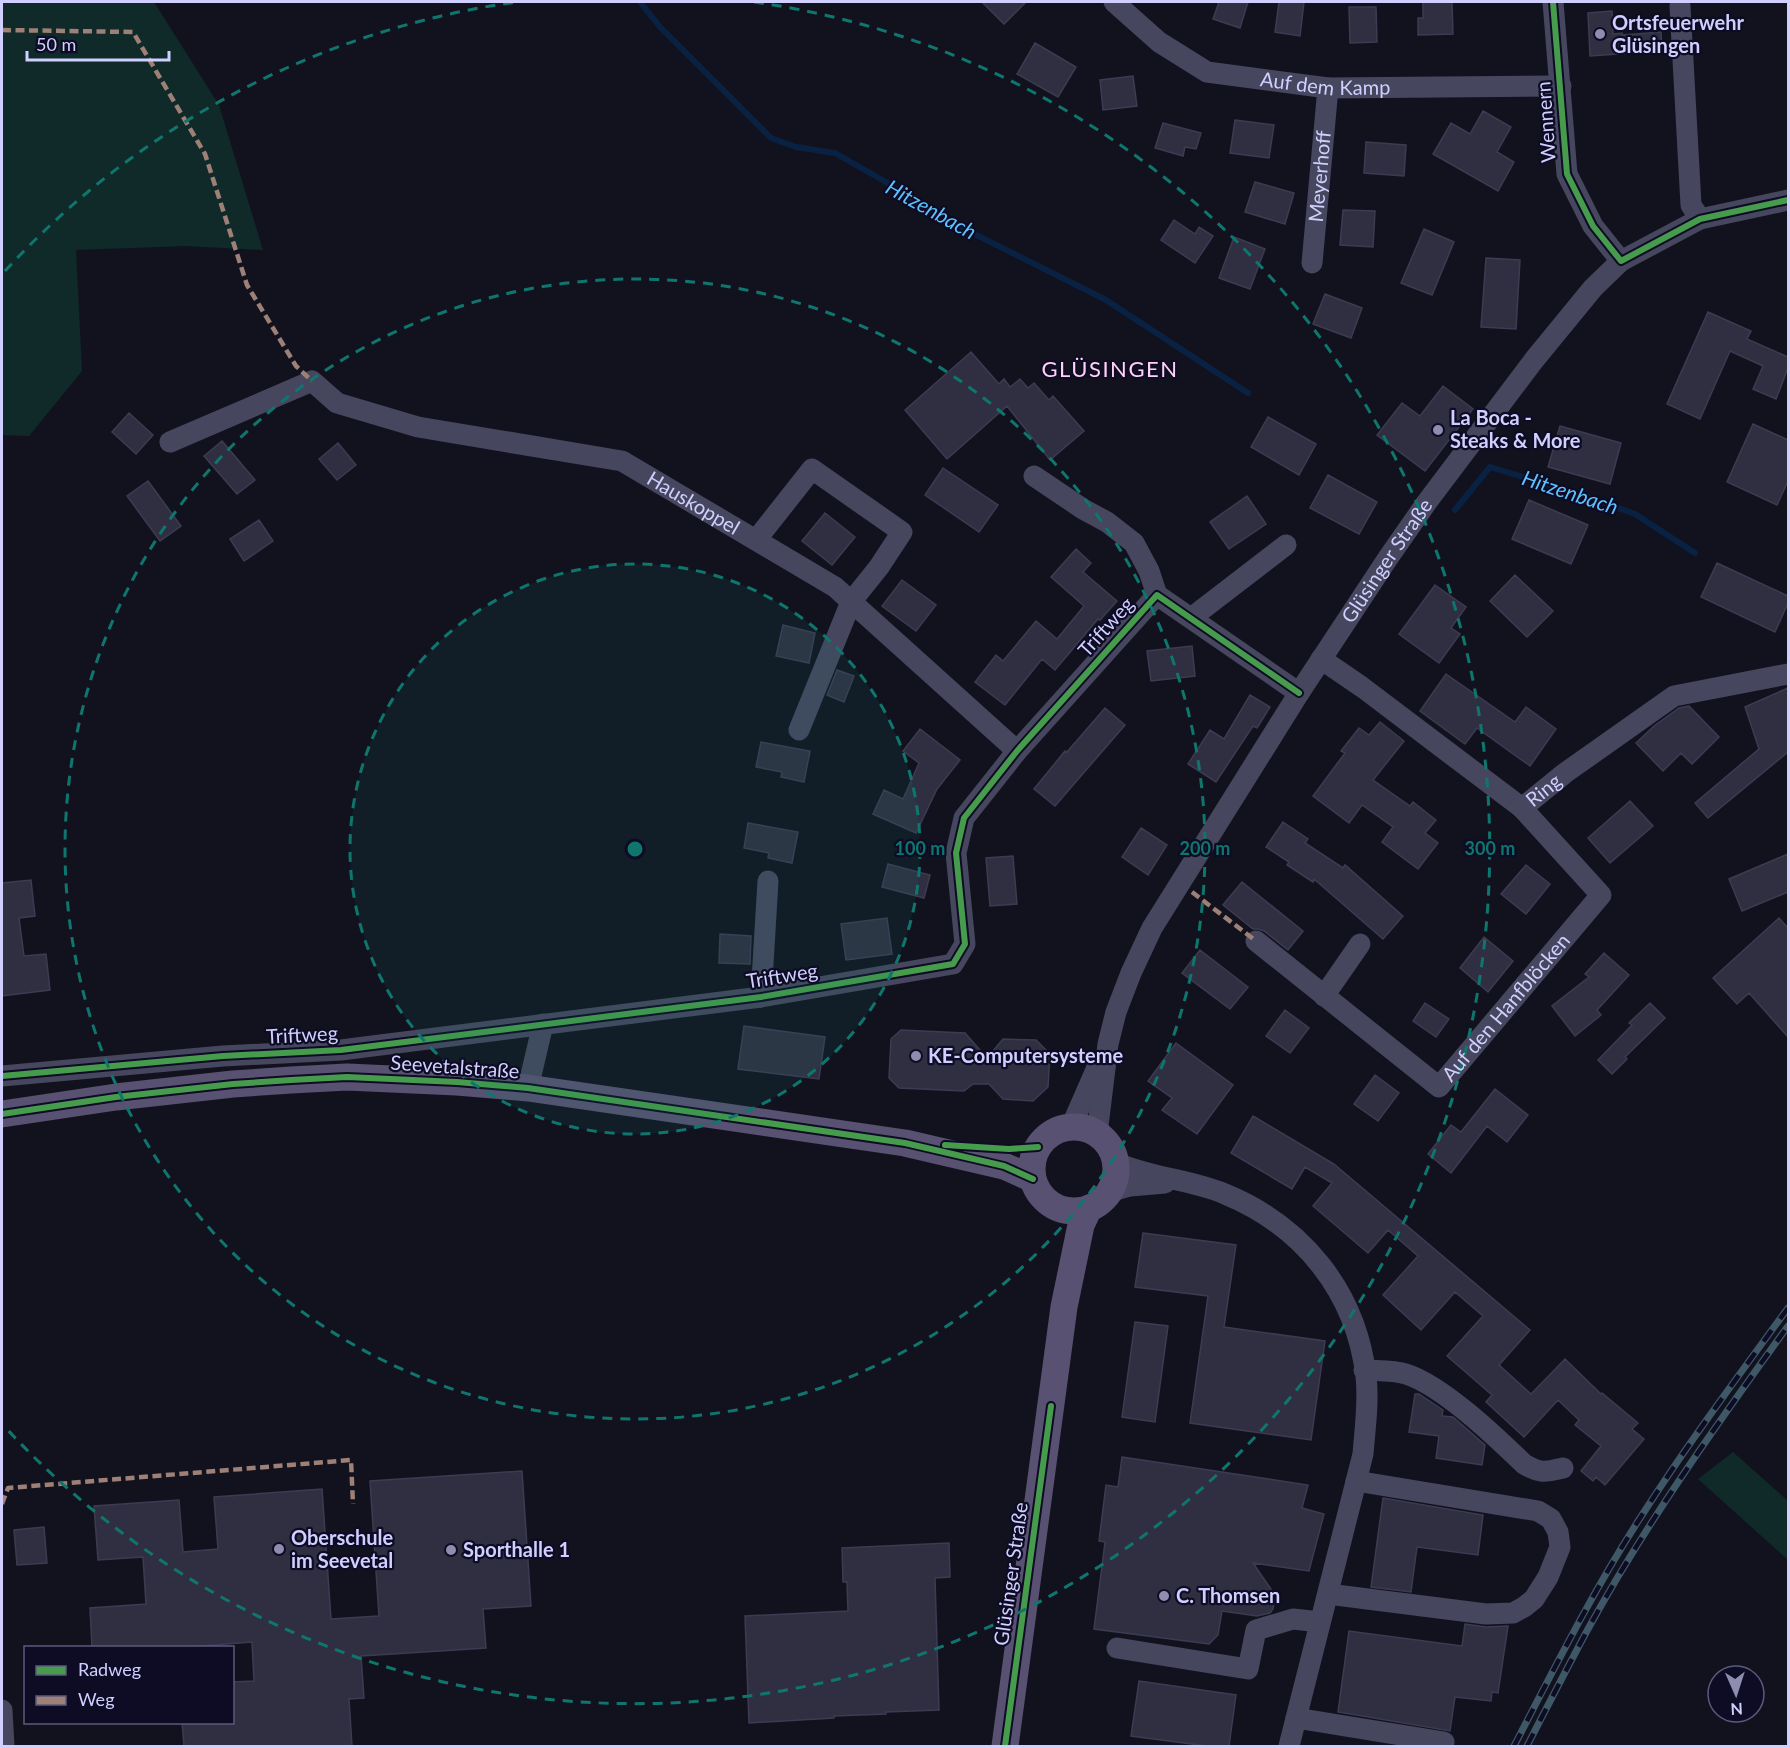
<svg xmlns="http://www.w3.org/2000/svg" width="1790" height="1748" font-family="Lato,sans-serif">
<style>
.green{fill:#0f2a28}
.lines{fill:none;stroke-linecap:round;stroke-linejoin:round}
.stream{stroke:#092243;stroke-width:6}
.building{fill:#302f41;stroke:#3d3b52;stroke-width:1.5}
.minor{stroke:#46475f;stroke-width:21}
.major{stroke:#595171;stroke-width:27}
.rail-casing{stroke:#3e5868;stroke-width:7}
.rail{stroke:#0e0c24;stroke-width:4.5;stroke-dasharray:14;stroke-linecap:butt}
.quiet{stroke:#9e8076;stroke-width:4.5;stroke-dasharray:9 4.5;stroke-linecap:butt}
.cycleway-casing{stroke:#0e0c24;stroke-width:10}
.cycleway{stroke:#469c4c;stroke-width:6}
.ring{fill:none;stroke:#0f766e;stroke-width:3;stroke-dasharray:10 8}
.poi-dot{fill:#8e8db0;stroke:#0e0c24;stroke-width:2}
.labels{text-anchor:middle;stroke-width:4.5;stroke-linejoin:round;paint-order:stroke}
.poi-label{font-size:20px;font-weight:bold;fill:#d0cfff;stroke:#0e0c24;text-anchor:start}
.street-label{font-size:20px;fill:#d0cfff;stroke:#0e0c24}
.water-label{font-size:21px;font-style:italic;fill:#5dc2ff;stroke:#0e0c24}
.quarter-label{font-size:22px;letter-spacing:1.5px;fill:#ffd1f2;stroke:#0e0c24}
.centre{fill:#0f766e;stroke:#0e0c24;stroke-width:3}
.ring-label{font-size:18px;text-anchor:middle;font-weight:bold;fill:#0f766e;stroke:#0e0c24;stroke-width:4.5;stroke-linejoin:round;paint-order:stroke}
</style>
<rect width="100%" height="100%" fill="#12121e"/>
<!-- green -->
<path class="green" d="M2,2H154L219,105L263,250L186,246L76,250L82,371L29,436L2,435Z
M1733,1452L1788,1501V1560L1698,1479Z"/>
<g class="lines">
<!-- stream -->
<path class="stream" d="M640,2L660,27L771,138L796,147L835,153L886,182L921,207L1106,300L1248,393
M1455,510L1490,467L1583,495L1635,514L1695,553"/>
</g>
<!-- building -->
<path class="building" d="M982,2H1026L1004,24Z
M1219,2H1248L1240,28L1213,19Z
M1279,2H1304L1300,36L1275,32Z
M1423,2H1452L1453,34L1418,35V18H1423Z
M1349,7H1376L1377,42L1350,43Z
M1612,11L1613,34L1622,33V35L1661,32L1662,51L1590,56L1588,13Z
M1035,43L1076,67L1058,97L1017,74Z
M1133,76L1137,106L1103,110L1100,80Z
M1483,111L1511,127L1497,152L1514,162L1498,191L1433,154L1451,123L1470,134Z
M1235,120L1274,125L1269,158L1230,153Z
M1163,123L1201,133L1196,149L1185,147L1183,156L1155,148Z
M1366,142L1406,145L1404,176L1364,173Z
M1255,182L1294,193L1285,224L1245,212Z
M1343,210L1375,211L1373,247L1340,245Z
M1174,220L1195,234L1199,227L1213,236L1195,263L1161,240Z
M1424,229L1454,242L1432,295L1401,283Z
M1234,237L1265,249L1250,289L1219,278Z
M1486,258L1520,260L1516,329L1481,327Z
M1325,294L1362,308L1351,338L1313,324Z
M1708,312L1751,331L1747,339L1788,357V368L1776,399L1753,389L1763,366L1730,351L1700,419L1667,404Z
M971,352L999,384L1004,379L1010,387L1020,379L1028,388L1034,383L1049,400L1053,396L1084,431L1050,460L1007,406L947,459L905,410Z
M1443,386L1473,409L1425,471L1377,435L1402,403L1420,416Z
M129,413L153,435L136,454L112,432Z
M1268,417L1316,444L1299,475L1251,447Z
M1753,424L1788,440V481L1777,505L1727,482Z
M1560,426L1621,443L1610,484L1548,467Z
M222,441L255,480L237,494L204,456Z
M338,443L356,465L337,480L319,459Z
M943,468L998,505L979,532L925,495Z
M1328,475L1377,502L1359,534L1310,508Z
M148,481L181,526L160,541L127,496Z
M1247,496L1266,524L1229,549L1210,522Z
M1529,500L1588,525L1571,564L1512,539Z
M825,513L855,537L832,565L802,541Z
M259,520L273,541L244,561L230,539Z
M1076,549L1091,563L1083,572L1117,601L1100,620L1098,619L1055,670L1042,659L1005,705L975,682L996,655L1003,661L1036,621L1057,639L1084,606L1051,577Z
M1717,563L1788,596V603L1775,632L1701,597Z
M1515,575L1553,611L1527,637L1490,601Z
M902,580L936,605L916,631L882,606Z
M1435,585L1466,607L1451,628L1460,634L1439,663L1399,634Z
M783,625L815,633L809,663L776,656Z
M1192,646L1195,676L1151,681L1147,651Z
M837,670L854,676L844,702L827,695Z
M1446,674L1515,722L1526,707L1556,729L1530,766L1477,728L1465,744L1420,711Z
M1788,688V752L1708,818L1695,803L1759,749L1745,707Z
M1250,695L1270,707L1257,728L1253,726L1216,782L1188,764L1210,730L1224,739Z
M1689,706L1719,737L1692,764L1681,753L1663,771L1636,743L1654,726L1679,708Z
M1105,708L1125,725L1055,806L1034,789L1065,751L1067,752Z
M1380,722L1404,741L1373,780L1410,806L1413,802L1436,820L1425,833L1438,843L1418,869L1382,842L1393,827L1362,805L1349,823L1313,796L1345,753L1341,751L1359,728L1369,735Z
M920,729L960,760L937,789L916,833L873,814L884,790L903,799L919,763L903,751Z
M761,742L810,751L804,782L781,777L782,772L756,767Z
M1630,801L1653,826L1610,863L1588,838Z
M1283,822L1308,839L1305,843L1343,868L1345,865L1403,916L1383,939L1314,879L1313,882L1287,865L1289,862L1266,847Z
M748,823L798,832L792,863L768,858L769,853L744,848Z
M1141,828L1167,845L1148,875L1122,857Z
M1788,854V892L1742,911L1729,879Z
M1013,856L1017,904L990,906L986,858Z
M888,864L930,875L924,898L882,887Z
M1526,865L1550,884L1526,914L1501,894Z
M31,880L35,916L19,918L24,956L46,954L50,990L2,996V883Z
M1242,882L1303,931L1288,950L1264,931L1258,929H1253L1223,905Z
M887,918L892,954L846,960L841,924Z
M1779,918L1788,928V1037L1749,993L1737,1004L1713,978Z
M720,934L751,936L750,964L719,963Z
M1484,937L1513,961L1488,992L1460,968Z
M1200,950L1248,987L1230,1009L1182,973Z
M1604,953L1629,975L1597,1010L1601,1015L1575,1036L1552,1006L1589,977L1585,974Z
M1425,1003L1449,1019L1436,1037L1413,1021Z
M1650,1003L1665,1018L1625,1057L1627,1059L1612,1074L1598,1060L1632,1025L1629,1023Z
M1285,1010L1309,1028L1290,1053L1266,1036Z
M744,1026L825,1037L819,1079L738,1069Z
M901,1030L965,1033L987,1058L1003,1039L1036,1040L1050,1054L1048,1087L1033,1101L1003,1099L989,1084H973L964,1091L899,1088L889,1078L891,1039Z
M1176,1043L1233,1085L1197,1134L1162,1110L1172,1098L1148,1081Z
M1375,1075L1399,1093L1378,1121L1354,1104Z
M1495,1089L1528,1115L1507,1142L1487,1126L1451,1173L1428,1154L1451,1125L1461,1132Z
M1253,1116L1334,1164L1530,1330L1499,1365L1531,1394L1565,1359L1601,1394L1602,1393L1638,1423L1632,1429L1644,1439L1605,1485L1596,1477L1593,1481L1581,1471L1601,1446L1575,1425L1579,1420L1558,1400L1524,1437L1486,1402L1492,1395L1447,1356L1483,1316L1455,1292L1421,1330L1383,1295L1418,1256L1388,1230L1368,1253L1313,1206L1332,1183L1305,1167L1292,1189L1231,1153Z
M1143,1233L1236,1245L1224,1327L1325,1341L1311,1440L1190,1423L1208,1296L1135,1287Z
M1135,1322L1168,1326L1155,1422L1122,1417Z
M1415,1394H1419L1443,1410L1442,1416L1453,1417L1485,1445L1482,1465L1436,1458L1439,1436L1409,1432Z
M1122,1457L1308,1485L1302,1508L1324,1514L1309,1571L1253,1563L1275,1595L1273,1609L1270,1613L1257,1616L1222,1611L1218,1635L1209,1644L1094,1629L1105,1542L1099,1541L1106,1485L1118,1487Z
M522,1471L531,1606L483,1609L486,1648L361,1656L364,1698L349,1699L352,1746H184L182,1722H232V1682L254,1681L252,1642L189,1647H92L90,1608L146,1604L143,1557L98,1560L94,1506L179,1500L183,1552L218,1549L214,1497L322,1489L331,1619L379,1616L370,1481Z
M1383,1498L1483,1515L1478,1555L1417,1547L1411,1592L1371,1587Z
M44,1527L47,1563L17,1565L14,1530Z
M949,1543L950,1577L935,1578L939,1710L886,1712V1714L834,1716V1718L749,1723L745,1616L848,1611L847,1582H843L842,1548Z
M1465,1624L1486,1627L1508,1626L1498,1693L1492,1692L1491,1701L1455,1697L1450,1731L1338,1712L1349,1631L1462,1646Z
M1139,1681L1236,1695L1229,1746H1207L1131,1736Z"/>
<g class="lines">
<!-- minor -->
<g class="minor">
<path id="s1" d="M1114,2L1159,42L1207,72L1328,88L1561,86"/>
<path d="M1553,2L1567,174L1593,226L1621,261"/>
<path d="M1680,6L1691,205L1700,219"/>
<path id="s2" d="M1312,263L1328,88"/>
<path id="s3" d="M170,442L312,381L337,403L418,427L622,461L835,587L1017,751"/>
<path d="M1034,476L1083,509L1107,522L1134,543L1149,571L1157,595"/>
<path d="M756,540L812,469L902,532L879,567L851,602L799,730"/>
<path d="M1191,618L1286,545"/>
<path id="s4" d="M1522,808L1565,773L1674,696L1788,674"/>
<path id="s5" d="M1256,941L1439,1087L1601,895L1522,808L1362,687L1321,659"/>
<path d="M1324,996L1360,944"/>
<path d="M761,997L768,881"/>
<path d="M2,1076L223,1056L341,1050L761,997L953,964L965,944L956,853L964,818L1017,751L1157,595L1299,693"/>
<path d="M528,1088L543,1024"/>
<path d="M1071,1127L1099,1063"/>
<path id="s6" d="M1097,1134L1108,1044L1116,1012L1131,973L1152,928L1299,693L1388,558L1427,502L1534,360L1593,288L1621,261L1700,219L1788,200"/>
<path d="M1115,1162C1150,1178 1189,1179 1225,1194C1303,1226 1356,1292 1366,1376C1369,1402 1365,1428 1363,1454L1289,1746"/>
<path d="M1109,1192L1130,1186L1165,1183"/>
<path d="M1364,1370C1378,1371 1393,1370 1406,1374C1443,1386 1496,1437 1524,1464C1540,1474 1546,1472 1563,1468"/>
<path d="M1328,1594L1486,1614L1513,1613L1524,1607L1534,1599L1548,1577L1560,1547L1558,1532L1551,1519L1538,1511L1356,1481"/>
<path d="M1117,1648L1248,1669L1256,1630L1293,1619L1320,1622"/>
<path d="M2,1710L4,1746"/>
<path d="M1296,1718L1444,1742"/>
</g>
<!-- major -->
<path class="major" d="M2,1114L116,1097L233,1084L291,1080L347,1077L457,1082L528,1088L905,1143L1004,1166L1033,1179
M1032 1169a42 42 0 1 1 84 0a42 42 0 1 1-84 0Z
M1005,1746L1064,1307L1081,1225L1089,1208"/>
<!-- rail casing -->
<g class="rail-casing">
<path id="rail" d="M1514,1746C1555,1667 1595,1587 1644,1512C1689,1442 1739,1375 1788,1308
M1527,1746C1547,1707 1567,1668 1588,1629C1646,1523 1717,1424 1788,1326"/>
</g>
<!-- rail -->
<use href="#rail" class="rail"/>
<!-- quiet -->
<path class="quiet" d="M2,30L133,32L205,154L247,285L296,366L312,381
M1192,892L1256,941
M2,1504L8,1488L351,1460L353,1504"/>
<!-- cycleway casing -->
<g class="cycleway-casing">
<path id="cycleway" d="M1553,2L1567,174L1593,226L1621,261L1700,219L1788,200
M2,1076L223,1056L341,1050L761,997L953,964L965,944L956,853L964,818L1017,751L1157,595L1299,693
M2,1114L116,1097L233,1084L291,1080L347,1077L457,1082L528,1088L905,1143L1004,1166L1033,1179
M945,1145L1009,1149L1038,1147
M1005,1746L1051,1406"/>
</g>
<!-- cycleway -->
<use href="#cycleway" class="cycleway"/>
</g>
<!-- distance rings -->
<circle cx="635" cy="849" r="285" fill="#0f766e" fill-opacity=".12"/>
<g class="ring">
<circle cx="635" cy="849" r="285"/>
<circle cx="635" cy="849" r="570"/>
<path d="M5 271A855 855 0 0 1 516 2M754 2A855 855 0 1 1 5 1427"/>
</g>
<!-- markers -->
<g class="poi-dot">
<circle cx="1600" cy="34" r="6"/>
<circle cx="1438" cy="430" r="6"/>
<circle cx="916" cy="1056" r="6"/>
<circle cx="279" cy="1549" r="6"/>
<circle cx="451" cy="1550" r="6"/>
<circle cx="1164" cy="1596" r="6"/>
</g>
<g class="labels">
<!-- poi labels -->
<g class="poi-label">
<text x="1612" y="30">Ortsfeuerwehr<tspan x="1612" dy="23">Glüsingen</tspan></text>
<text x="1450" y="425">La Boca -<tspan x="1450" dy="23">Steaks &amp; More</tspan></text>
<text x="928" y="1063">KE-Computersysteme</text>
<text x="291" y="1545">Oberschule<tspan x="291" dy="23">im Seevetal</tspan></text>
<text x="463" y="1557">Sporthalle 1</text>
<text x="1176" y="1603">C. Thomsen</text>
</g>
<!-- street labels -->
<g class="street-label">
<text dy="7" stroke="none"><textPath href="#s1" startOffset="236">Auf dem Kamp</textPath></text>
<text transform="translate(1546 122) rotate(-94)" y="7">Wennern</text>
<text dy="7" stroke="none"><textPath href="#s2" startOffset="87">Meyerhoff</textPath></text>
<text dy="7" stroke="none"><textPath href="#s3" startOffset="562">Hauskoppel</textPath></text>
<text dy="7" stroke="none"><textPath href="#s6" startOffset="651">Glüsinger Straße</textPath></text>
<text transform="translate(1106 627) rotate(-48)" y="7">Triftweg</text>
<text dy="7" stroke="none"><textPath href="#s4" startOffset="28">Ring</textPath></text>
<text transform="translate(782 976) rotate(-9)" y="7">Triftweg</text>
<text dy="7" stroke="none"><textPath href="#s5" startOffset="338">Auf den Hanfblöcken</textPath></text>
<text transform="translate(302 1035) rotate(-3)" y="7">Triftweg</text>
<text transform="translate(455 1067) rotate(4)" y="7">Seevetalstraße</text>
<text transform="translate(1011 1574) rotate(-82)" y="7">Glüsinger Straße</text>
</g>
<!-- water labels -->
<g class="water-label">
<text transform="translate(931 210) rotate(29)" y="7">Hitzenbach</text>
<text transform="translate(1570 493) rotate(18)" y="7">Hitzenbach</text>
</g>
<!-- quarter labels -->
<g class="quarter-label">
<text x="1110" y="377">GLÜSINGEN</text>
</g>
</g>
<circle cx="635" cy="849" r="9" class="centre"/>
<g class="ring-label">
<text x="920" y="855">100 m</text>
<text x="1205" y="855">200 m</text>
<text x="1490" y="855">300 m</text>
</g>
<!-- border -->
<rect width="1790" height="1748" fill="none" stroke="#d0cfff" stroke-width="6"/>
<!-- legend -->
<rect x="24" y="1646" width="210" height="78" fill="#0e0c24" stroke="#5c5a7c" stroke-width="1.5"/>
<rect x="36" y="1666" width="30" height="9" fill="#469c4c" stroke="#5c5a7c" stroke-width="1.5"/>
<text x="78" y="1676" font-size="18" fill="#d0cfff">Radweg</text>
<rect x="36" y="1696" width="30" height="9" fill="#9e8076" stroke="#5c5a7c" stroke-width="1.5"/>
<text x="78" y="1706" font-size="18" fill="#d0cfff">Weg</text>
<!-- north arrow -->
<g transform="translate(1736 1694) rotate(177)"><circle r="28" fill="#0e0c24" stroke="#5c5a7c" stroke-width="1.5"/>
<path d="M0-4.5L10 22L0 15L-10 22Z" fill="#8e8db0"/>
<text y="-9" font-size="16" font-weight="bold" text-anchor="middle" fill="#d0cfff">N</text>
</g>
<!-- scale -->
<path d="M27 51v9h142v-9" fill="none" stroke="#d0cfff" stroke-width="3"/>
<text x="36" y="51" font-size="18" fill="#d0cfff" stroke="#0e0c24" stroke-width="4.5" paint-order="stroke">50 m</text>
</svg>
